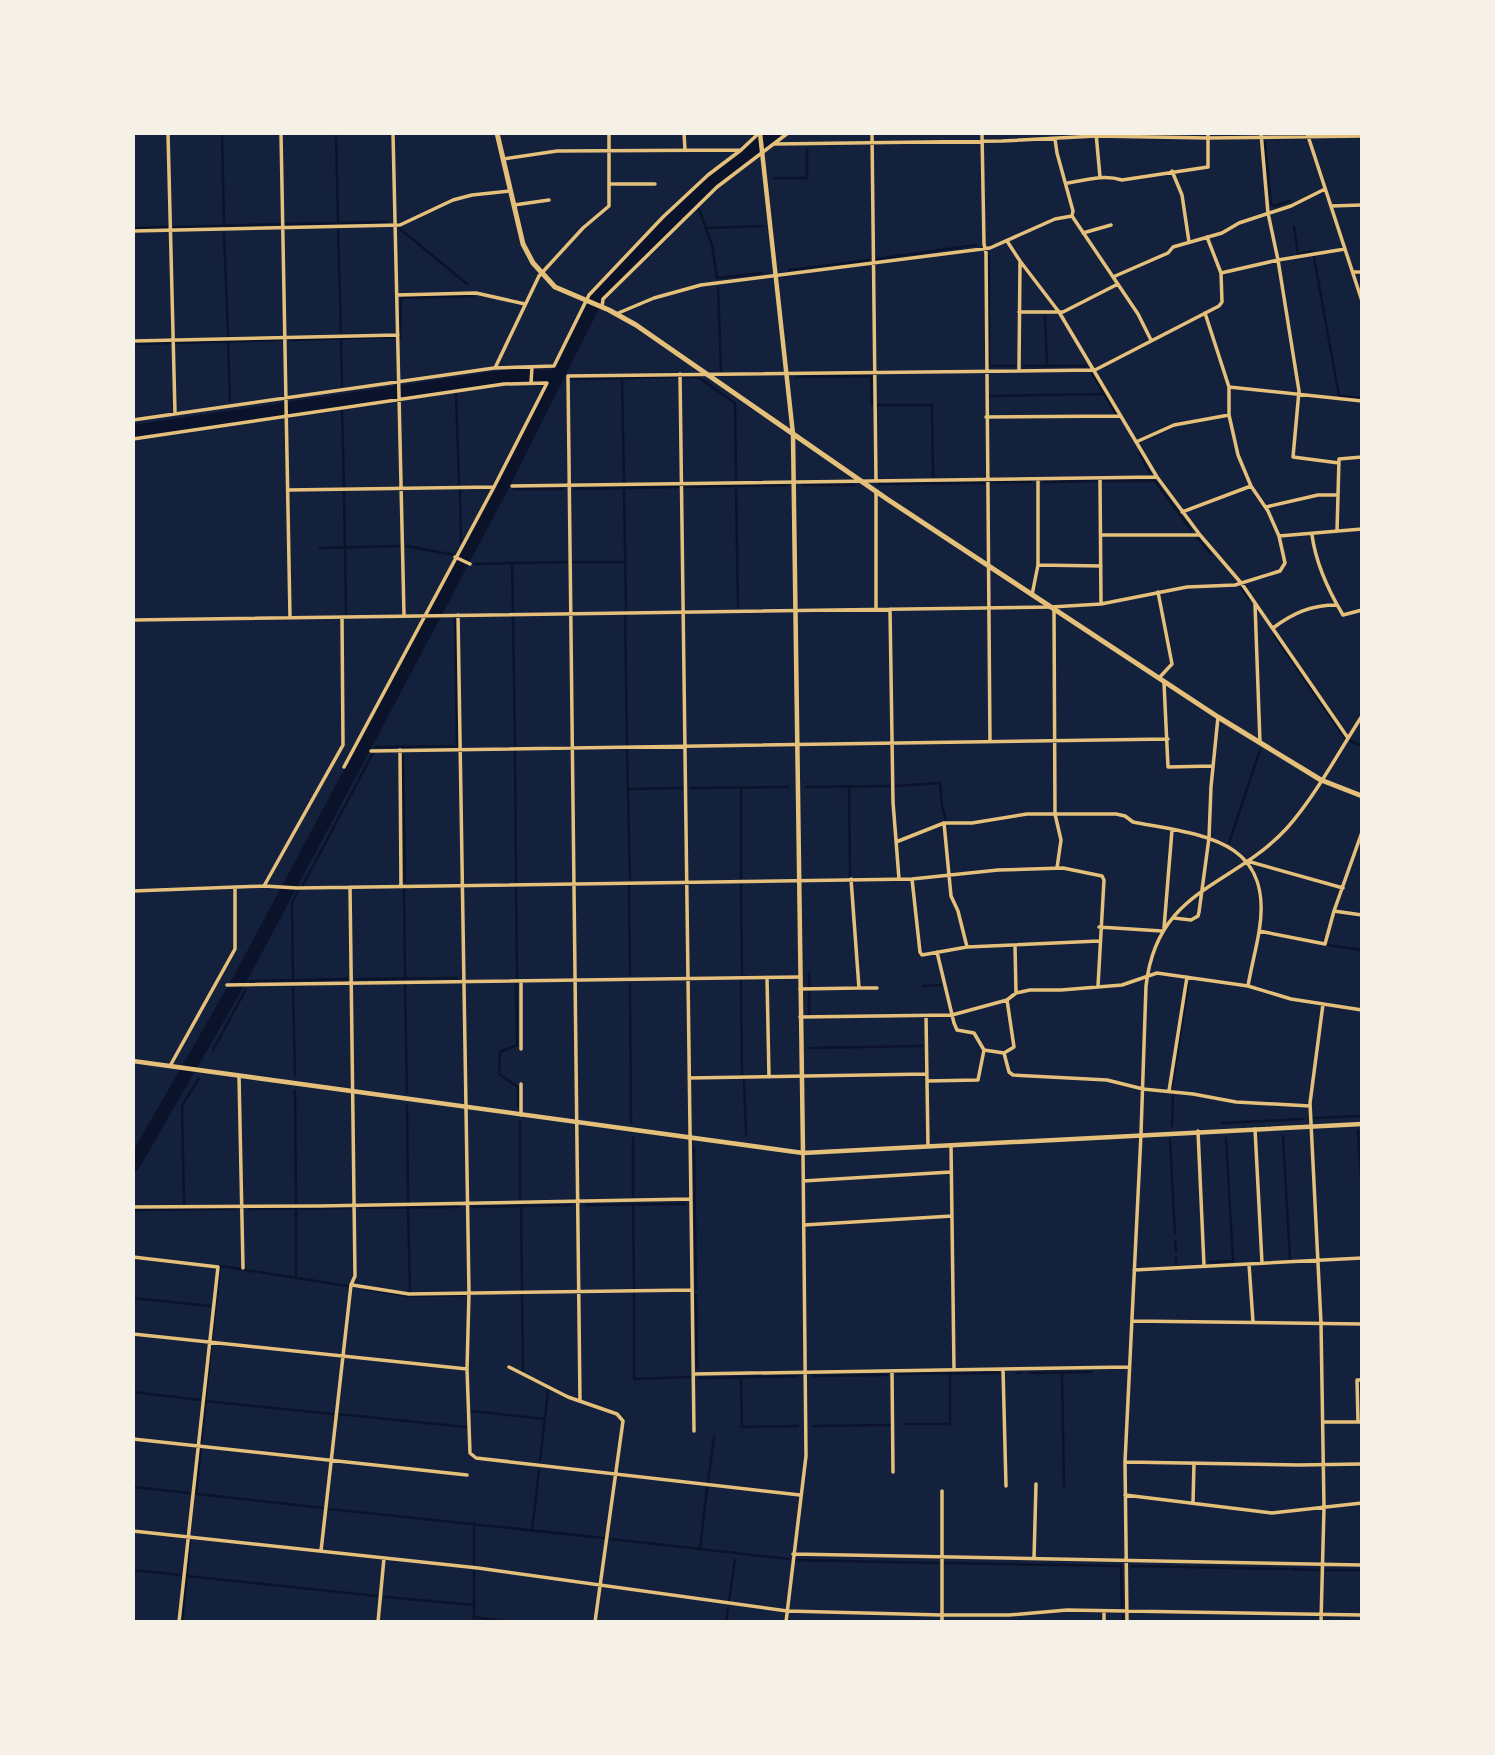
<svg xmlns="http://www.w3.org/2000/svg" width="1495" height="1755" font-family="Lato,sans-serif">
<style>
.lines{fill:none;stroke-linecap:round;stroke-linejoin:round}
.stream{stroke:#0b132b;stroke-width:2.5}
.river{stroke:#0b132b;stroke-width:14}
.minor{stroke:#e5c07b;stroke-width:3.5}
.tertiary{stroke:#e5c07b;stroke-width:4.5}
.secondary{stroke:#e5c07b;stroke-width:5}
</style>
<rect width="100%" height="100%" fill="#14213d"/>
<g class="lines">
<!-- stream -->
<path class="stream" d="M222,133L224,224
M336,133L338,223
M1213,133H1253
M1265,142L1271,204L1274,206L1290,201
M774,178H807V149
M699,209L712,245L717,278L762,273
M285,224L387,222
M173,227L279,224
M1294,227L1298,254L1312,251
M133,228L168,227
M399,228L467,284
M706,228L762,226
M338,229L341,333
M224,233L228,336
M989,256V366H1015
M1314,257L1339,396L1362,398
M876,259L976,245
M789,270L869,260
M718,287L721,371
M1045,315L1047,366
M400,338L401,298L473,296
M341,339L342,386
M289,340L396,337
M228,341L230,401
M176,343L283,340
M133,344L171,343
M1024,366H1086
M1092,373L1116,414
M682,377H698L735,403L736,480
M796,377L871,376L872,405
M622,378L624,482
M570,379L678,377
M456,393L459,485
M342,396V400
M989,396L1104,394
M877,405H932L933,477
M342,410L344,487
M230,412V416
M1139,453L1150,473
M1104,481H1155L1191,530
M991,482H1031
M1043,482L1096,481
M879,484L984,483
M802,485H854
M736,486L738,607
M684,487L787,485
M514,489H563
M575,489L680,487
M624,489L626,610
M460,490L461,542
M344,492L346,613
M1197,537L1211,554
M406,546L454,555
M320,548L399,546
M573,562H625
M512,563L513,611
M474,564L567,562
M1241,588L1250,600
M625,615L627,745
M513,617L515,747
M1274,635L1345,738
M1350,741L1362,746
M375,747L457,746L455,618
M627,750L630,879
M515,751L516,882
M403,756L405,881
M849,786L850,877
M896,786L940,783L942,806L946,820
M741,787V878
M806,787L889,786
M690,788L788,787
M628,789L682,788
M1229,843L1260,750
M741,884L742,974
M303,885L373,753
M629,885L630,975
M516,887L517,977
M404,888L405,979
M1328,945L1362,950
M809,973V986
M357,979L457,978
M293,980L292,903L299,890
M239,981H245
M250,981L347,979
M741,981L742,1075
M516,984L517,1045L500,1052L499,1074L518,1087V1107
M630,984L631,1122
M405,985L407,1092
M923,986L941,985
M293,987L295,1076
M809,992V1014
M809,1048L922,1046
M213,1050L246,989
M744,1079L746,1135
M133,1080V1145
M1172,1087L1188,985
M295,1091L296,1203
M407,1106L408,1201
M1314,1118L1362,1116
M520,1122V1199
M1222,1123L1303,1119
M1172,1126L1173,1094
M1358,1131L1362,1195
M1283,1136L1290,1260
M1170,1139L1175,1234
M694,1148L696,1289
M633,1197V1138
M184,1204L182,1106L199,1078
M633,1204L634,1288
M586,1205L685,1204
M521,1206L522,1291
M472,1207L571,1205
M360,1208L459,1207
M408,1208L410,1292
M249,1209L350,1208
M296,1209V1277
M133,1210L236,1209
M1175,1241L1176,1251
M1176,1257V1264
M1210,1262L1233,1261L1226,1138
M366,1289L408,1296L464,1295
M634,1293V1379L690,1377
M522,1294L523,1372
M696,1295L697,1368
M133,1298L210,1306
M212,1340L220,1266L348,1286
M1062,1372L1064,1487
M1017,1373H1021
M1029,1373L1092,1372
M897,1374L999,1373
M814,1376L887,1375
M699,1378L797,1376
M741,1378L742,1427L798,1426
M133,1392L200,1400
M205,1401L333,1414
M471,1411L545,1419
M338,1414L466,1427
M904,1424H950V1373
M813,1426L890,1425
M201,1444L211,1346
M540,1461L548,1391
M708,1482L714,1437
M133,1487L189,1493
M196,1494L201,1449
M197,1494L323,1508
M329,1509L604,1538
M474,1523V1564
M532,1530L539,1471
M611,1539L789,1559
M700,1549L707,1488
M796,1560L937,1563
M945,1563L1121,1566L1122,1607
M1132,1566L1287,1569
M1290,1569L1319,1570
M133,1570L180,1575
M1326,1570H1362
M474,1572V1622
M187,1576L377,1596
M385,1597L474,1605
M729,1601L735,1560
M1123,1615V1622
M474,1617L509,1622
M182,1622L190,1541
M726,1622L728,1608"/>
<!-- river -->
<path class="river" d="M133,432L471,382L513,376L556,377
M133,1165L239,981L364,747L501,488L597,297L690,201L742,156L773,133"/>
<!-- minor -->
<path class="minor" d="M168,133L175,413
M281,133L290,617
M393,133L404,615
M684,133L685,150
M872,133L876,481
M982,133L984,244L986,253L990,742
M1096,133L1100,177
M1261,133L1268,213L1278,260L1299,391L1293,457L1339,463
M1307,133L1362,301
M1055,139L1057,153L1073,211L1072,216L1138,314L1151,340
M774,144L1002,141L1096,136L1208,138L1362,136
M503,159L557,151L741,150L759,133
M1172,171L1182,195L1189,242
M1068,183C1085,180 1104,174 1122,180L1208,167V133
M610,184H655
M514,205L549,200
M1331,206L1362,205
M133,231L400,225L453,200L472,195L510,191
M1083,233L1111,225
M1007,241L1020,261L1059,312L1157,477L1200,535L1242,584L1348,738
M1353,272H1362
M1221,273L1278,260L1345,249
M1113,277L1168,253L1173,247L1222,233L1239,223L1291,206L1325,189
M397,295L476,293L525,304
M602,307L603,299L717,187L788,133
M1019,312H1063L1118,284
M616,314L654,298L701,285L990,248L1055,219L1072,216
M133,341L398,335
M495,368L539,276L583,228L609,206V133
M1019,369L1020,263
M680,374L694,1431
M531,383L532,367
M1229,387L1362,401
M986,417L1121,416
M133,420L494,368L554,366L589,295L663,217L708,175L741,150
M133,439L504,384L547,383L494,487L344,767
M1136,442L1174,425L1229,415
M1100,478L1101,604
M512,486L1157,477
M288,490L494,487
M876,491V608
M1266,507L1318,495H1338
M1182,512L1251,486
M1337,531L1339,459L1362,457
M1101,535H1200
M1312,535C1316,564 1328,590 1343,615L1362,610
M1279,536L1362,529
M455,557L470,564
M1038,565L1101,566
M1158,592L1172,664L1159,678
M1032,595L1038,565V479
M1255,604L1260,743
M890,609L893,802L899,879
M1054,611L1055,814L1061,840L1057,868
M458,615L469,1293L467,1369L470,1453L476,1458L800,1495
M133,620L1051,607L1101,604L1187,587L1235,585L1280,571L1285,563L1279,536L1268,511L1251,486L1238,455L1229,415V387L1205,313
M1273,628C1293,613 1311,605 1337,605
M1164,683L1168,767L1212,766
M400,750L401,886
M371,751L1168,739
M944,823L951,896L958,911L967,947
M896,842L944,823H972L1027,814H1116L1125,816L1133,822C1201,835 1275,838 1259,932C1256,950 1251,968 1248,986
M1247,861L1343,888
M912,879L920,952L922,955L967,947L1099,941
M264,886L343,745L342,617
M133,891L264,886L297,888L912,879L998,870L1063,868L1102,876L1104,880L1098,986
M1334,911L1362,915
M1174,918L1191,920L1198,916L1199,912L1209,838L1211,787L1218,717
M1099,927L1162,931
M1164,928L1172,830
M1259,931L1325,944L1334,911L1362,832
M1015,945L1016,993
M937,952L954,1023L957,1030L974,1033L984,1050L1004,1053L1014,1047L1007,1000
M767,978L769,1077
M521,981V1049
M227,985L800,977
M859,988H877
M800,989L859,988L851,879
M926,1016L928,1146
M800,1017L952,1015L1007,1000L1016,993L1030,990H1061L1122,985L1157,973L1248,986L1291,999L1362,1010
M1004,1053L1009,1072L1013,1075L1107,1080L1143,1089L1193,1094L1236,1102L1310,1106
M170,1066L235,949V887
M239,1076L243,1268
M689,1078L927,1074
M927,1081L978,1080L984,1050
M1169,1091L1187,977
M521,1115V1084
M1255,1129L1262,1263
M1198,1131L1204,1266
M951,1145L954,1369
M803,1181L951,1172
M133,1207L320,1206L690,1199
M804,1225L952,1216
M133,1257L218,1267L179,1622
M1249,1264L1253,1322
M1134,1270L1362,1258
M352,1285L409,1294L692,1290
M1132,1321L1362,1324
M133,1334L467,1369
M509,1367L568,1397L617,1414L623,1421L595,1622
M1003,1369L1006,1486
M892,1371L893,1472
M694,1374L1129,1367
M580,1401L568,376L1095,370L1219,306L1222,302L1221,273L1207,237
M1323,1422H1362
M1358,1422L1357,1380H1362
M133,1439L467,1475
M1125,1462L1298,1465L1362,1464
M1125,1495L1272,1513L1362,1503
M1193,1503L1194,1463
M133,1531L478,1568L787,1611L941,1615H1009L1067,1610L1362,1615
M321,1551L351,1285L355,1276L350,887
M793,1554L1362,1565
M1034,1559L1036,1484
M378,1622L384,1558
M786,1622L806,1456L803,1153
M942,1622V1491
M1104,1622V1611
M1127,1622L1125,1462L1141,1134L1146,986C1157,888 1232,888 1287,828C1316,795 1338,753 1362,716
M1321,1622L1324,1508L1321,1323L1310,1103L1323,1004"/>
<!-- tertiary -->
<path class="tertiary" d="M760,133L793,434L803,1153
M133,1061L803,1153L1362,1124"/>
<!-- secondary -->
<path class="secondary" d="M497,133L523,244L533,263L555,287L609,310L636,325L887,499L1218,717L1321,780L1362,796"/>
</g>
<!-- border -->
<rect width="1495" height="1755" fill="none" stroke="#f6f1e7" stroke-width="270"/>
</svg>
